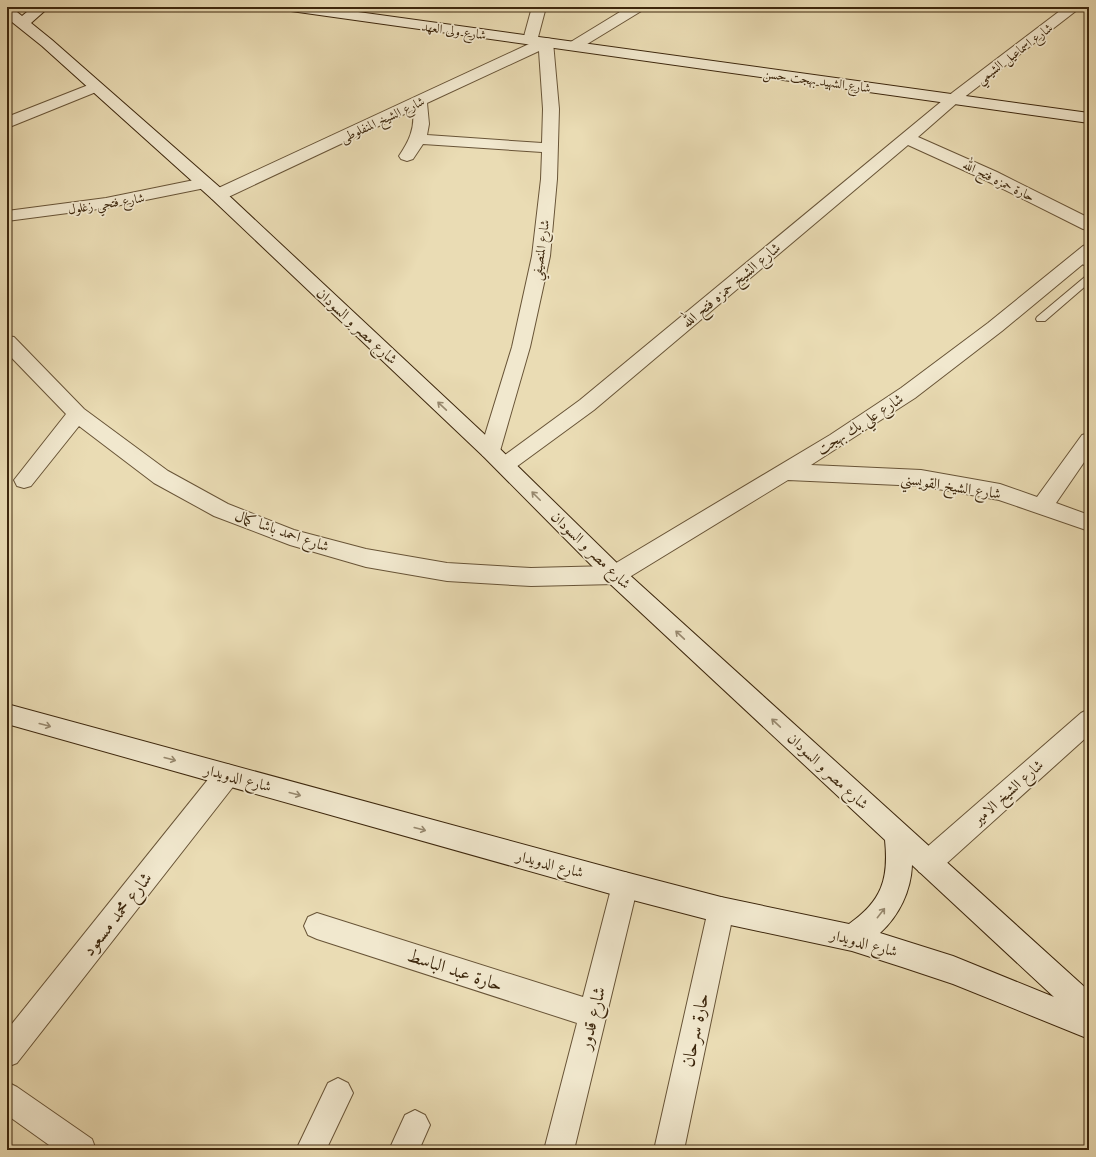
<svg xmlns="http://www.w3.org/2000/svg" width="1096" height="1157" font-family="Cardo,Amiri,serif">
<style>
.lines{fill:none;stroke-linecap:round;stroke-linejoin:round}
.lane-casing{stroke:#685437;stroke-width:2}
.street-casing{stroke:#685437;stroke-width:2}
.secondary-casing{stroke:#3d270d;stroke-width:2}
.lane{fill:#f1e8ce;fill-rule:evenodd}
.street{fill:#f1e8ce;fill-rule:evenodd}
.secondary{fill:#f1e8ce;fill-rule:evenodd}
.oneway{stroke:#97886e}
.labels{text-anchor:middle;stroke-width:3.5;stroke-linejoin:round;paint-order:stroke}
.far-street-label{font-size:13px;fill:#3d270d;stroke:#f1e8ce}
.street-label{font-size:15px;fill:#3d270d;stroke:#f1e8ce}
.near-street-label{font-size:18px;fill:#3d270d;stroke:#f1e8ce}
</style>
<rect width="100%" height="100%" fill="#eadcb4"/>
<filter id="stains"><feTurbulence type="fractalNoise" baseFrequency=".005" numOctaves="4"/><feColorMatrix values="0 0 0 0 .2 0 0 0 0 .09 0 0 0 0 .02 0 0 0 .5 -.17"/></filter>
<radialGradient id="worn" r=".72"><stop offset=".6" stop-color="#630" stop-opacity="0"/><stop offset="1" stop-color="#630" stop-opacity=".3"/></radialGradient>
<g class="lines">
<!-- lane casing -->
<g class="lane-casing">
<path id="lane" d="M1078,256L1089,260V267L1075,261L1073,259L1075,257Z
M1089,275V283L1045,321H1037L1036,319L1037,317L1086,276Z"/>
</g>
<!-- street casing -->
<g class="street-casing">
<path id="street" d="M532,7H546L537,41L546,38L551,39L553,42L559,109L557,179L550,256L530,347L500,451L497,456L490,459L483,456L480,451L512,347L532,256L541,179L542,152L423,144L413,159L407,161L401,159L399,156C409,141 415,129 413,110L224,199L218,200L212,199L210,195L212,191L529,44L525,43L523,40ZM539,51L543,109L542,143L427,135L429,124L427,103Z
M628,7H645L643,10L579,49L574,50L569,49L567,46L569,43Z
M1065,7H1081L958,102L918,137L997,172L1089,218V230L1083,229L985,180L908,145L594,410L512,470L505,473L498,470L495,465L498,460L580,400L948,96Z
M96,82L101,84L104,87L101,90L7,128V117Z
M204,178L210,179L212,183L210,187L106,208L7,221V211L106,198Z
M1089,244V259L1002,331L915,398L811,465L921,470L1000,484L1037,497L1082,435L1089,433V455L1056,503L1089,515V531L999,500L921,486L788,480L623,581L615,584L531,586L447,581L366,567L290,545L214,516L154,483L79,426L31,486L24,488L17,486L14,480L66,414L7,353V336L14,337L84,409L168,471L228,504L294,530L366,549L447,563L531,568L611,566L830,435L901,388L988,323L1083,246Z
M1089,709V735L937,872L928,875L919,872L915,863L919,854L1081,713Z
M227,764L236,767L239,775L236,783L17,1063L7,1067V1030L218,767Z
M625,872L634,876L638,885L574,1150H544L577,1023L317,939L308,935L304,926L308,917L317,913L583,997L612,885L616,876Z
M721,897L730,901L734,910L684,1150H654L708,910L712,901Z
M338,1078L348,1083L353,1093L326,1150H296L328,1083Z
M7,1082L17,1087L92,1139L96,1150H56L7,1115Z
M415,1110L425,1115L430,1125L419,1150H389L405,1115Z"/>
</g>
<!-- secondary casing -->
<g class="secondary-casing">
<path id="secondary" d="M7,7L12,8L22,16L33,7H49L31,23L52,40L224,191L497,446L623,569L1089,991V1039L953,984L902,967L852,951L721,923L625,898L7,724V704L625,872L721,897L849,924C882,901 889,879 885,840L607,581L483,456L212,199L42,46L7,18ZM912,865L1054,997L953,956L880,933C899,916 911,891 912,865Z
M284,7H322L1089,113V123L291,11L286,10Z"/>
</g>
<!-- lane -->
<use href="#lane" class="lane"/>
<!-- street -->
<use href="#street" class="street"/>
<!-- secondary -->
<use href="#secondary" class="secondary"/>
</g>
<!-- one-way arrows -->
<defs><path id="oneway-shaft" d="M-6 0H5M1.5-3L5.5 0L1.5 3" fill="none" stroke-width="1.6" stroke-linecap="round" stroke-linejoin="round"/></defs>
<g class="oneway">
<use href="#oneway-shaft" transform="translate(442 406) rotate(-137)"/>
<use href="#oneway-shaft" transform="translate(536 496) rotate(-135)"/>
<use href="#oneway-shaft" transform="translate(680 635) rotate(-137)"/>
<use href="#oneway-shaft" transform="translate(776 723) rotate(-137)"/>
<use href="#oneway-shaft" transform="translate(45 725) rotate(15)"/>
<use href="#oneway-shaft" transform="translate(170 759) rotate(15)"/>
<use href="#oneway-shaft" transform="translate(295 794) rotate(15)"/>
<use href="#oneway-shaft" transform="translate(420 829) rotate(15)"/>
<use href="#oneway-shaft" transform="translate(881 913) rotate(-52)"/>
</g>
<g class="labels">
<!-- far-street labels -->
<g class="far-street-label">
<text transform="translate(454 30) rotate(8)" y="5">شارع ولى العهد</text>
<text transform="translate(1014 53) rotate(-37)" y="5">شارع اسماعيل الشيمي</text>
<text transform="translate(817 80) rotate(8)" y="5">شارع الشهيد بهجت حسن</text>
<text transform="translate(382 119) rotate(-25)" y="5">شارع الشيخ المنفلوطى</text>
<text transform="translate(999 180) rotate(26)" y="5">حارة حمزه فتح الله</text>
<text transform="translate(106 203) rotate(-9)" y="5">شارع فتحي زغلول</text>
<text transform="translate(540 250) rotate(-82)" y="5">شارع المنصيفي</text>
</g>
<!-- street labels -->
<g class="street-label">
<text transform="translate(731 285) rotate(-40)" y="5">شارع الشيخ حمزه فتح الله</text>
<text transform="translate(357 326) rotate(43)" y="5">شارع مصر و السودان</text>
<text transform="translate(860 424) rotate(-33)" y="5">شارع علي بك بهجت</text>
<text transform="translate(951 486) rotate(9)" y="5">شارع الشيخ القويسني</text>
<text transform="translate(282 531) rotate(19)" y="5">شارع احمد باشا كمال</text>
<text transform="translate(591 550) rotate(44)" y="5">شارع مصر و السودان</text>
<text transform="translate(828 771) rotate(43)" y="5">شارع مصر و السودان</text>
<text transform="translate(238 778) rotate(15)" y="5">شارع الدويدار</text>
<text transform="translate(1008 792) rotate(-42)" y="5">شارع الشيخ الامير</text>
<text transform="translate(550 864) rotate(15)" y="5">شارع الدويدار</text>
<text transform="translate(864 943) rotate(15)" y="5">شارع الدويدار</text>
</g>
<!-- near-street labels -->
<g class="near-street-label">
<text transform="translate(117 914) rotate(-52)" y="6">شارع محمد مسعود</text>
<text transform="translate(455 970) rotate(18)" y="6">حارة عبد الباسط</text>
<text transform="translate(592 1018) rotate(-76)" y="6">شارع قدور</text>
<text transform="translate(695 1030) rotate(-78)" y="6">حارة سرحان</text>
</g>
</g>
<!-- margin -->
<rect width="1096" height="1157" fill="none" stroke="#eadcb4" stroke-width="24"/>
<rect x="8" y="8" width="1080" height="1141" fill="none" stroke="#3d270d" stroke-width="2"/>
<rect x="12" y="12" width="1072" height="1133" fill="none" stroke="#3d270d"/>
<rect width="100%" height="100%" filter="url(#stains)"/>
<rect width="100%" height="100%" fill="url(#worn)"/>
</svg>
